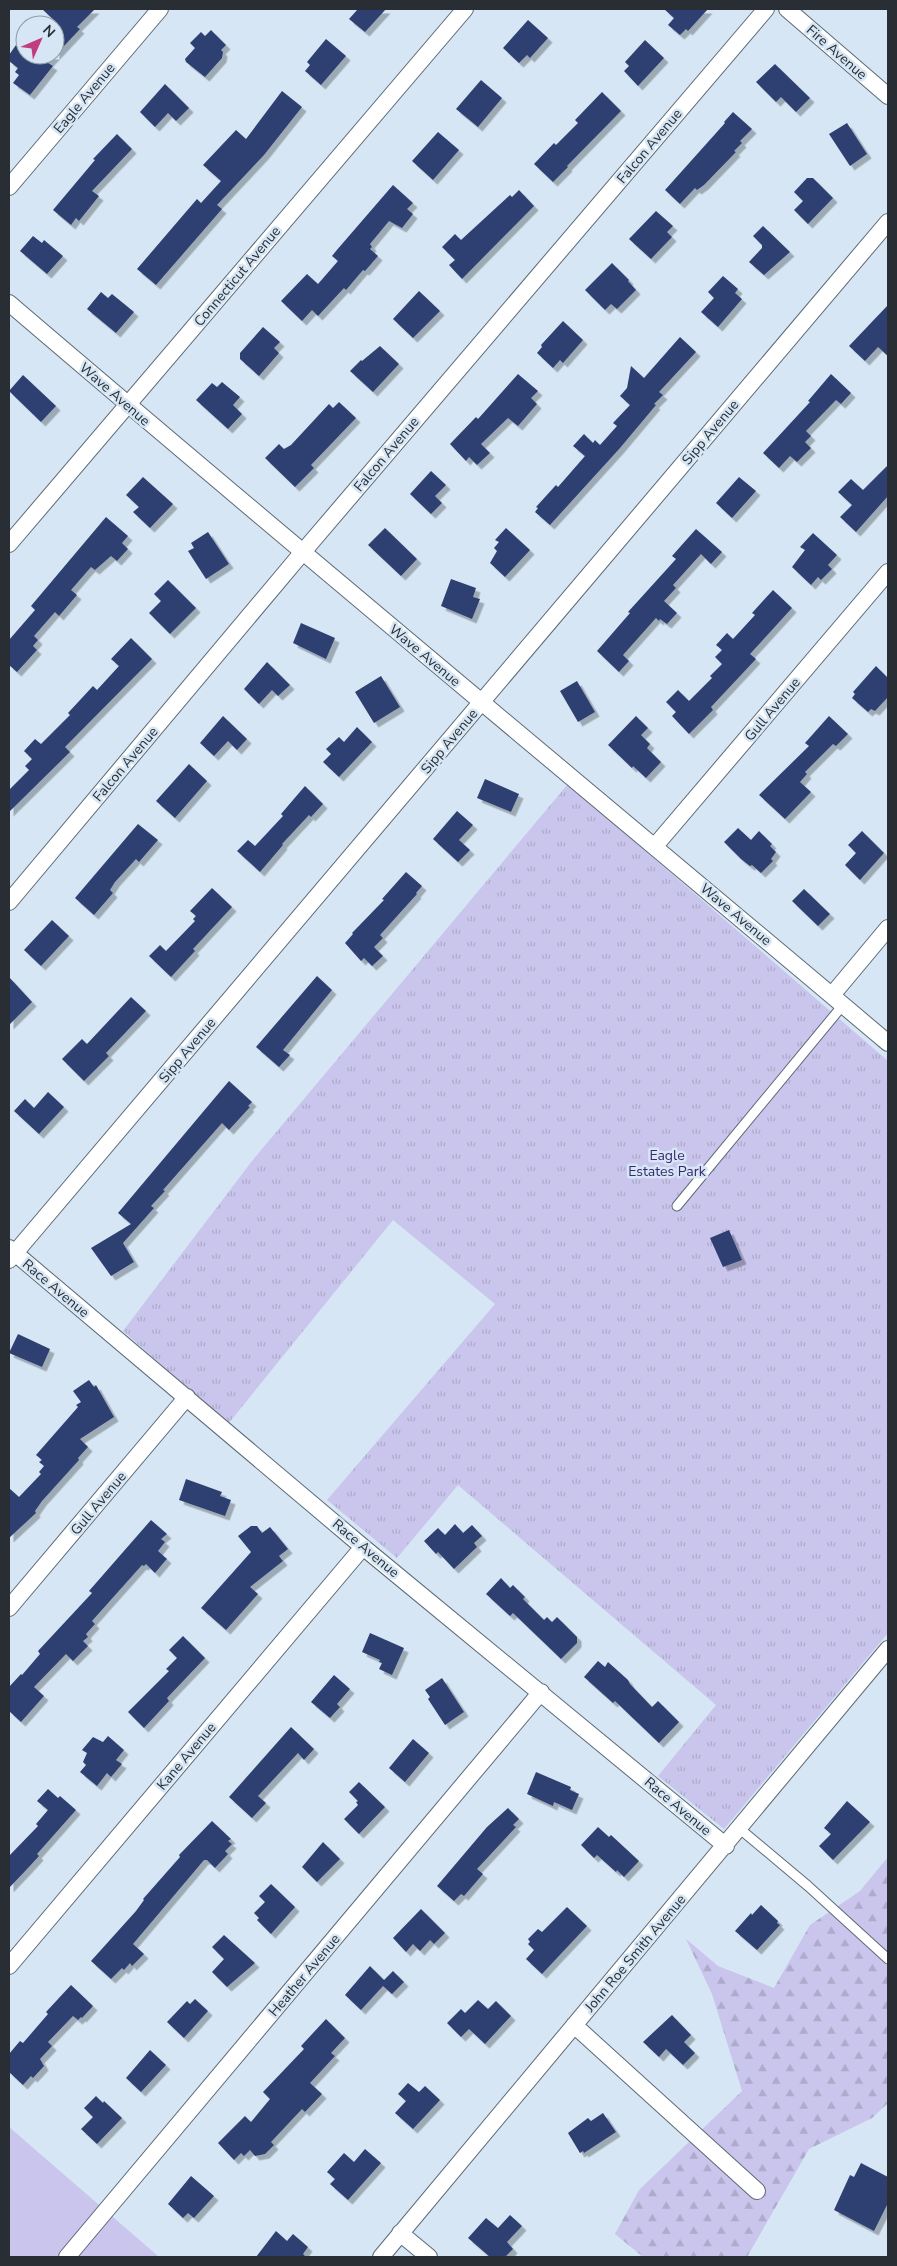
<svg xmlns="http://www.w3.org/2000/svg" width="897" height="2266" font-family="'Nunito Sans',sans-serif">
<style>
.grass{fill:#c9c5ec}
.forest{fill:url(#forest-firs)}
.park{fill:url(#park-tufts)}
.building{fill:#2f3f71;filter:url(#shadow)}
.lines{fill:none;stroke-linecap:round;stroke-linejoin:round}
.lane-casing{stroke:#5c6a76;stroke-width:11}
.street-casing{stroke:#5c6a76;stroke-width:18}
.lane{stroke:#fff;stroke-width:9}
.street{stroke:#fff;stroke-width:16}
.labels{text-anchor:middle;stroke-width:5;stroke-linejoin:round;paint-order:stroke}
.street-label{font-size:14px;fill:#282e34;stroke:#d6e6f4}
.park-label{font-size:14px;fill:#3a2971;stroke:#d6e6f4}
</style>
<defs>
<pattern id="forest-firs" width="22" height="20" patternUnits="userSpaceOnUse" patternTransform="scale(1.25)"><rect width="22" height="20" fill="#c9c5ec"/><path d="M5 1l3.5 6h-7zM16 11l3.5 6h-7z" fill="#adaacb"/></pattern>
<pattern id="park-tufts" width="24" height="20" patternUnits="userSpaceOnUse" patternTransform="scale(1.25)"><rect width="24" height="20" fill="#c9c5ec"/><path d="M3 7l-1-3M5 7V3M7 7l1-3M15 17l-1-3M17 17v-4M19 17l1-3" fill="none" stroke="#adaacb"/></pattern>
<filter id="shadow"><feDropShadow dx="4.5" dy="4.5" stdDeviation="0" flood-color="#0004"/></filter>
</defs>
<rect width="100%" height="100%" fill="#d6e6f4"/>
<!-- grass -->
<path class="grass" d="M9,2127L159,2257H9Z"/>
<!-- forest -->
<path class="forest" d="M888,1857V2103L872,2118L809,2149L747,2257H643L615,2234L639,2190L742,2091L712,1994L686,1939L718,1966L774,1988L810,1925L860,1891Z"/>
<!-- park -->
<path class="park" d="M568,784L888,1061V1633L724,1829L658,1776L716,1705L458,1485L397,1558L327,1500L495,1304L393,1220L228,1424L123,1331L252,1161Z"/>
<!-- building -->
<path class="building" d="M42,9H95L77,27L80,29L48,63L53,66L30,95L13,83L19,75L15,72L18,68L9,61V55L16,45L25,51V55H55V21Z
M358,9H386L365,32L349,19Z
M664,9H708L688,31L686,29L680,35L668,25L674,18Z
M528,20L548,38L530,58L527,55L519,63L503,48Z
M211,30L226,45L221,50L223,52L222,58L205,77L186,62L185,59L195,48L190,43L201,32L205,36Z
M326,39L346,56L321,85L305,71L310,65L307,62Z
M645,40L664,58L638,86L624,71L629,66L625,62Z
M775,64L810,98L796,112L781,97L776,102L756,82Z
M481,80L502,98L478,127L456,109Z
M165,84L189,108L176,121L168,113L155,127L140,112Z
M282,91L302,107L264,155L217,205L222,209L156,285L137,269L197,199L201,203L221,181L203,165L236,130L246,139Z
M602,92L621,111L567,166L568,167L553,182L534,164L554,143L556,145L578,123L575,120Z
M733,112L752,129L740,141L742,143L734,151L736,152L704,185L697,190L695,188L680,204L665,190L725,123L724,122Z
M847,123L867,154L850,166L829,134Z
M438,132L459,150L433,180L412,161Z
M117,134L132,149L92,191L99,196L79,221L76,218L71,225L53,210L95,160L93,159Z
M807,178H813L833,198L808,224L794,210L803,201L794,192Z
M393,185L413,203L407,209L413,214L402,228L389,221L370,244L372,247L370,249L378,256L365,271L363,270L346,290L344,288L318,316L312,310L302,321L281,301L307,274L318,284L338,261L332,256L336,251Z
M519,190L534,206L462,279L449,265L455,260L442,247L455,234L461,240L510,195L512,197Z
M656,211L673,226L667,232L672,237L651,259L629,239Z
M763,226L790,252L764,275L749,262L762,248V245L753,236Z
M33,236L42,243L44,240L63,256L47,274L20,251Z
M612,263L629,280L628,281L636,290L617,309L611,304L605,310L585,290Z
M723,276L738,289L735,293L742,299L718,327L701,312L714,298L708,292Z
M419,291L440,311L413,338L393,319Z
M101,292L108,298L112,294L134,312L116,333L87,309Z
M888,305V356L878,347L865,361L849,346Z
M563,321L583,340L563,363L560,360L553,368L537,353L542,347L541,345Z
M263,327L280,342L274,348L279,353L259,376L240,359V353Z
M680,337L696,352L659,392L663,395L654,404L656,405L620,448L550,525L535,512L538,508L536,507L556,485L558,487L585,456L573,446L584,434L593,443L595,440L600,445L617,426L613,423L630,405L620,396L627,388L631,366L644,378Z
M380,346L399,364L373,392L350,371L361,360L362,361Z
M518,374L538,391L531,398L537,404L518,426L508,418L481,444L490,453L477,465L469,457L466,461L450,444L476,417L478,419Z
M831,374L851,393L841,404L836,400L806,431L811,436L805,442L811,448L797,462L790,456L779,468L763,453L810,402L808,401Z
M23,375L56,406L41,422L9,391Z
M222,382L240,397L233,405L242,414L228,429L196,400L212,383L217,387Z
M339,402L356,418L311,465L314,468L295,487L265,458L279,444L284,449L291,445L329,404L333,408Z
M888,465V496L856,532L840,517L852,505L838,492L851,479L863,490Z
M431,471L446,485L435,496L442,503L431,514L410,494Z
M143,477L173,504L150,528L133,512L139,507L126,495Z
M739,477L756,491L732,518L716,503Z
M106,517L128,536L122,543L128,549L117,561L111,556L95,570L91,567L71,590L77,595L59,616L55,612L34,636L38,640L33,646L37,650L17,672L9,665V640L35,610L31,606Z
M385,528L417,559L401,576L368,545Z
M506,528L530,550L505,577L490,563L497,551L494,548L499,542L495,540Z
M696,529L722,552L711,564L701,554L673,585L676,588L664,601L677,613L667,624L660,619L659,621L656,618L623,655L629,661L619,672L597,651L630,613L628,612L676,559L672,556Z
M208,532L229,564L206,579L188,551L194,548L191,543Z
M813,533L837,555L828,565L832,569L821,580L818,577L811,585L792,567L805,550L800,547Z
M451,579L476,588L473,597L480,599L472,619L441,606Z
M168,580L196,608L170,634L149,613L161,601L154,594Z
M773,590L792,608L750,654L756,659L711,707L713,710L689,734L672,716L676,712L666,702L678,690L689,701L712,678L710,676L722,664L715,657L722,650L716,645L727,633L733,639L755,615L752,613Z
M301,623L335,638L326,659L293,643Z
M131,638L152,659L65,747L70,752L9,812V790L29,770L25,766L32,759L24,751L35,739L41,744L70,715L68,713L93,686L97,690L119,666L111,659Z
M267,662L290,685L278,696L272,690L259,704L244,689Z
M876,666L888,678V697L875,711L871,709L868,712L852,698L855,694L853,692Z
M381,676L400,707L374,723L355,692Z
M577,681L595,712L578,722L560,691Z
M223,716L247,739L237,750L228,741L214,756L200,743Z
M636,716L648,728L641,735L650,744L647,748L661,762L646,778L633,766L632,768L608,745Z
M829,716L848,734L836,746L833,744L805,772L807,774L800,782L811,792L785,819L759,795L809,746L805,743Z
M357,727L372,742L339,777L323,762L331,754L326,749L339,737L344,742Z
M189,764L207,781L175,818L156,801Z
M485,779L519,794L511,812L477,798Z
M305,786L323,804L311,817L309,815L282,844L283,845L260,872L237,851L248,840L255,846L283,816L281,814Z
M457,811L473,825L459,840L470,850L458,862L433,839Z
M138,824L158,840L139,862L136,859L115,882L110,890L113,893L94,915L75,898Z
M738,828L751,840L759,831L772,844L770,846L776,852L771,859L773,861L761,873L752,865L750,866L741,859L724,842Z
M862,831L884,853L860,880L845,865L856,853L848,845Z
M406,872L422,886L416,893L417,894L380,935L383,938L374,947L383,956L372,966L364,958L361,961L345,943L353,934L352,933L384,900L382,899Z
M212,888L232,907L193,949L195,951L171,977L149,956L160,945L166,951L195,921L193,919L196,916L190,911Z
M804,889L830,914L818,926L792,901Z
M52,920L69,936L41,966L24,950Z
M317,976L332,990L283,1050L290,1055L279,1067L256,1047Z
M9,977L32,1002L9,1025Z
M131,997L146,1011L106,1053L109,1056L84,1081L62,1059L82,1039L87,1044Z
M229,1081L252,1102L248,1106L250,1107L229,1130L222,1123L163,1190L165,1191L151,1206L154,1208L123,1243L134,1262L111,1276L91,1248L131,1224L118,1213Z
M48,1092L64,1107L39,1134L14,1111L25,1099L34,1108Z
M729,1230L742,1260L723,1267L710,1238Z
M18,1334L50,1349L42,1367L9,1353Z
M89,1380L94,1387L96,1385L114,1417L80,1439L88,1447L78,1458L79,1460L42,1501L35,1511L36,1513L9,1538V1488L19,1497L41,1474L39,1472L44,1466L39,1462L42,1460L36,1455L78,1407L76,1405L81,1402L73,1391Z
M186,1479L222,1492L220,1496L231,1500L225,1516L179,1500Z
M151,1520L167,1534L161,1539L165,1542L158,1551L167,1559L165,1561L155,1573L146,1564L144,1566L142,1565L92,1621L95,1624L86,1634L88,1637L83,1641L88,1646L73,1661L66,1654L34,1687L44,1696L21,1722L9,1711V1687L21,1674L22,1675L40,1654L38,1651L92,1593L89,1591Z
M455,1524L463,1533L472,1525L482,1536L474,1543L477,1547L454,1569L438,1552L436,1554L424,1541L438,1528L445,1535Z
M251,1526H257L262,1533L270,1527L288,1549L279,1556L283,1561L250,1587L258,1594L226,1630L201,1608L251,1552L238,1536Z
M501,1578L510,1588L513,1585L525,1597L523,1599L544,1620L547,1617L552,1622L557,1617L577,1637V1643L561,1659L513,1613L510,1616L486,1594Z
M370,1633L404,1648L392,1675L379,1669L382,1663L379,1662L380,1660L362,1652Z
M183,1636L205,1658L167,1698L169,1701L144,1728L128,1712L169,1671L166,1669L177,1658L169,1650Z
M598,1661L605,1667L608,1662L628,1680L630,1684L652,1707L658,1701L679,1722L659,1743L615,1701L613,1703L584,1677Z
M334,1675L350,1689L337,1704L340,1707L330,1718L311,1702Z
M442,1678L464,1712L445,1725L428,1699L430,1697L425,1690Z
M291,1727L314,1749L304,1760L298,1753L258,1796L266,1803L252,1818L229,1797Z
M108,1736L124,1750L116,1760L122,1764L111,1777L107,1773L97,1786L80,1772L86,1765L83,1762L87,1753L82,1750L93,1737L103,1742Z
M413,1739L429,1753L405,1782L389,1768Z
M536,1772L571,1787L570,1790L579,1794L572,1810L554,1802L553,1806L527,1794Z
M359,1782L385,1807L359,1834L344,1819L358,1805L356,1802L358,1801L349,1792Z
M48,1789L58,1798L60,1796L76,1810L37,1854L39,1856L28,1868L9,1888V1856L38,1826L36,1824L48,1810L37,1801Z
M847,1801L870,1822L833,1860L819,1846L831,1834L824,1828Z
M508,1808L519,1819L513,1825L516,1827L477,1869L483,1874L464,1896L461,1894L454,1901L437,1886L487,1827Z
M212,1821L231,1839L228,1841L232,1844L225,1851L228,1854L215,1868L207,1860H204L133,1944L144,1954L132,1966L130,1963L124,1970L122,1968L111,1979L91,1961L136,1911L144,1900L143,1899L180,1857L179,1855Z
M598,1827L609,1837L611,1835L639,1861L624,1877L617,1870L616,1872L597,1855L594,1858L581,1845Z
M323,1842L340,1859L317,1882L302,1867Z
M271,1884L295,1907L271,1934L257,1920L259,1918L254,1913L265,1902L259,1896Z
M761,1905L778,1921L777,1923L780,1925L757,1950L735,1931L751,1913L752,1915Z
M567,1907L587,1926L542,1974L526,1959L534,1950L528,1944L530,1942L528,1939L538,1929L542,1932Z
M421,1909L445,1933L434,1944L430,1940L420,1951L413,1944L406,1952L393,1938Z
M224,1935L255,1963L227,1987L212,1972L224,1959L212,1947Z
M370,1966L384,1980L393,1971L404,1982L392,1994L383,1986L361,2010L345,1995Z
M71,1985L93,2006L82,2018L81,2017L78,2020L73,2016L48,2042L52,2046L40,2059L44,2066L33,2078L31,2076L23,2085L9,2072V2054L20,2041L23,2043L48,2014L46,2012Z
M195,1999L208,2011L184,2038L167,2022L187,2001L190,2004Z
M478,2000L488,2009L496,2001L511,2016L485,2044L469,2029L461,2037L447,2023L461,2009L465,2013Z
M672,2015L691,2035L684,2042L695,2053L683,2065L666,2049L659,2057L643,2042Z
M326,2019L345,2038L331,2053L335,2056L310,2083L322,2094L305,2112L302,2109L271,2142L274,2145L265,2154L255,2156L250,2150L244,2156L241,2153L234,2160L218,2143L245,2116L251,2122L270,2099L263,2092L304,2049L301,2046Z
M150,2050L166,2065L141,2092L126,2078Z
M408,2083L419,2092L425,2086L440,2100L413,2129L395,2113L406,2101L398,2094Z
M96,2096L103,2103L104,2101L122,2118L97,2144L81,2129L93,2117L84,2108Z
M603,2113L616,2132L584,2153L583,2151L580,2153L568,2133L588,2118L591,2121Z
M365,2149L381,2163L348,2200L330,2184L335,2179L327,2172L344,2153L354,2162Z
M861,2163L888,2177V2203L874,2231L834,2210L850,2175L854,2177Z
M191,2176L214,2196L194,2218L188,2213L183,2218L168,2204Z
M510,2215L522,2226L507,2242L513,2249L505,2257H490L468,2238L486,2218L498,2228Z
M276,2231L287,2241L293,2234L308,2247L303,2254L306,2257H256Z"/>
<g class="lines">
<!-- lane casing -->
<g class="lane-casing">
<path id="lane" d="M677,1206L843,1005
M740,1829L808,1886L888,1959"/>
</g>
<!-- street casing -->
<g class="street-casing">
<path id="street" d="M787,9L888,96
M9,187L160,9
M9,303C300,552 595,796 888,1043
M9,544L465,9
M655,846L888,572
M9,902L302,553L766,9
M832,995L888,928
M9,1248L363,1547L726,1846
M9,1260L888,222
M9,1608L187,1397
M9,1966L363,1547
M574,2025L757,2191
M400,2233L429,2257
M67,2257L541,1692
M381,2257L888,1649"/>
</g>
<!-- lane -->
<use href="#lane" class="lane"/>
<!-- street -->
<use href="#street" class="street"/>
</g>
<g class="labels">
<!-- street labels -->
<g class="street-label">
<text transform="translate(837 52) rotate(41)" y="5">Fire Avenue</text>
<text transform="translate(84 98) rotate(-50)" y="5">Eagle Avenue</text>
<text transform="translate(649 146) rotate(-50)" y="5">Falcon Avenue</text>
<text transform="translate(237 276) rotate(-50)" y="5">Connecticut Avenue</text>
<text transform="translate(115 394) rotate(41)" y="5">Wave Avenue</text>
<text transform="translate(710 432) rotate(-50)" y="5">Sipp Avenue</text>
<text transform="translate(386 454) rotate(-50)" y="5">Falcon Avenue</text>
<text transform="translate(425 655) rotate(40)" y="5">Wave Avenue</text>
<text transform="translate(772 709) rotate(-50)" y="5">Gull Avenue</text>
<text transform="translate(449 741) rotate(-50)" y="5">Sipp Avenue</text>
<text transform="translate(125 764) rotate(-50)" y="5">Falcon Avenue</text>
<text transform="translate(736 914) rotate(40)" y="5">Wave Avenue</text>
<text transform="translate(187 1050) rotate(-50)" y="5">Sipp Avenue</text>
<text transform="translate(56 1288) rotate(40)" y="5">Race Avenue</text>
<text transform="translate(98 1503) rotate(-50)" y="5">Gull Avenue</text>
<text transform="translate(366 1548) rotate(40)" y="5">Race Avenue</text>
<text transform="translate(186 1756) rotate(-50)" y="5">Kane Avenue</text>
<text transform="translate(678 1806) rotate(40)" y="5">Race Avenue</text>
<text transform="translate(635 1953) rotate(-50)" y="5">John Roe Smith Avenue</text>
<text transform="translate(304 1975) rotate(-50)" y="5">Heather Avenue</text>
</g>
<!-- park labels -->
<g class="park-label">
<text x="667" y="1160">Eagle<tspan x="667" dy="16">Estates Park</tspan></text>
</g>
</g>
<!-- border -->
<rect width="897" height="2266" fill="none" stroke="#282e34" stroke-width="20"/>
<!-- north arrow -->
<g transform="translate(40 40) rotate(45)"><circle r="24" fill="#d6e6f4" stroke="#909ca7"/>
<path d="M0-4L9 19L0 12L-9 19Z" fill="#c23d7f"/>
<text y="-8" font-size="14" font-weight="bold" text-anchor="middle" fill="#282e34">N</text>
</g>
</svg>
